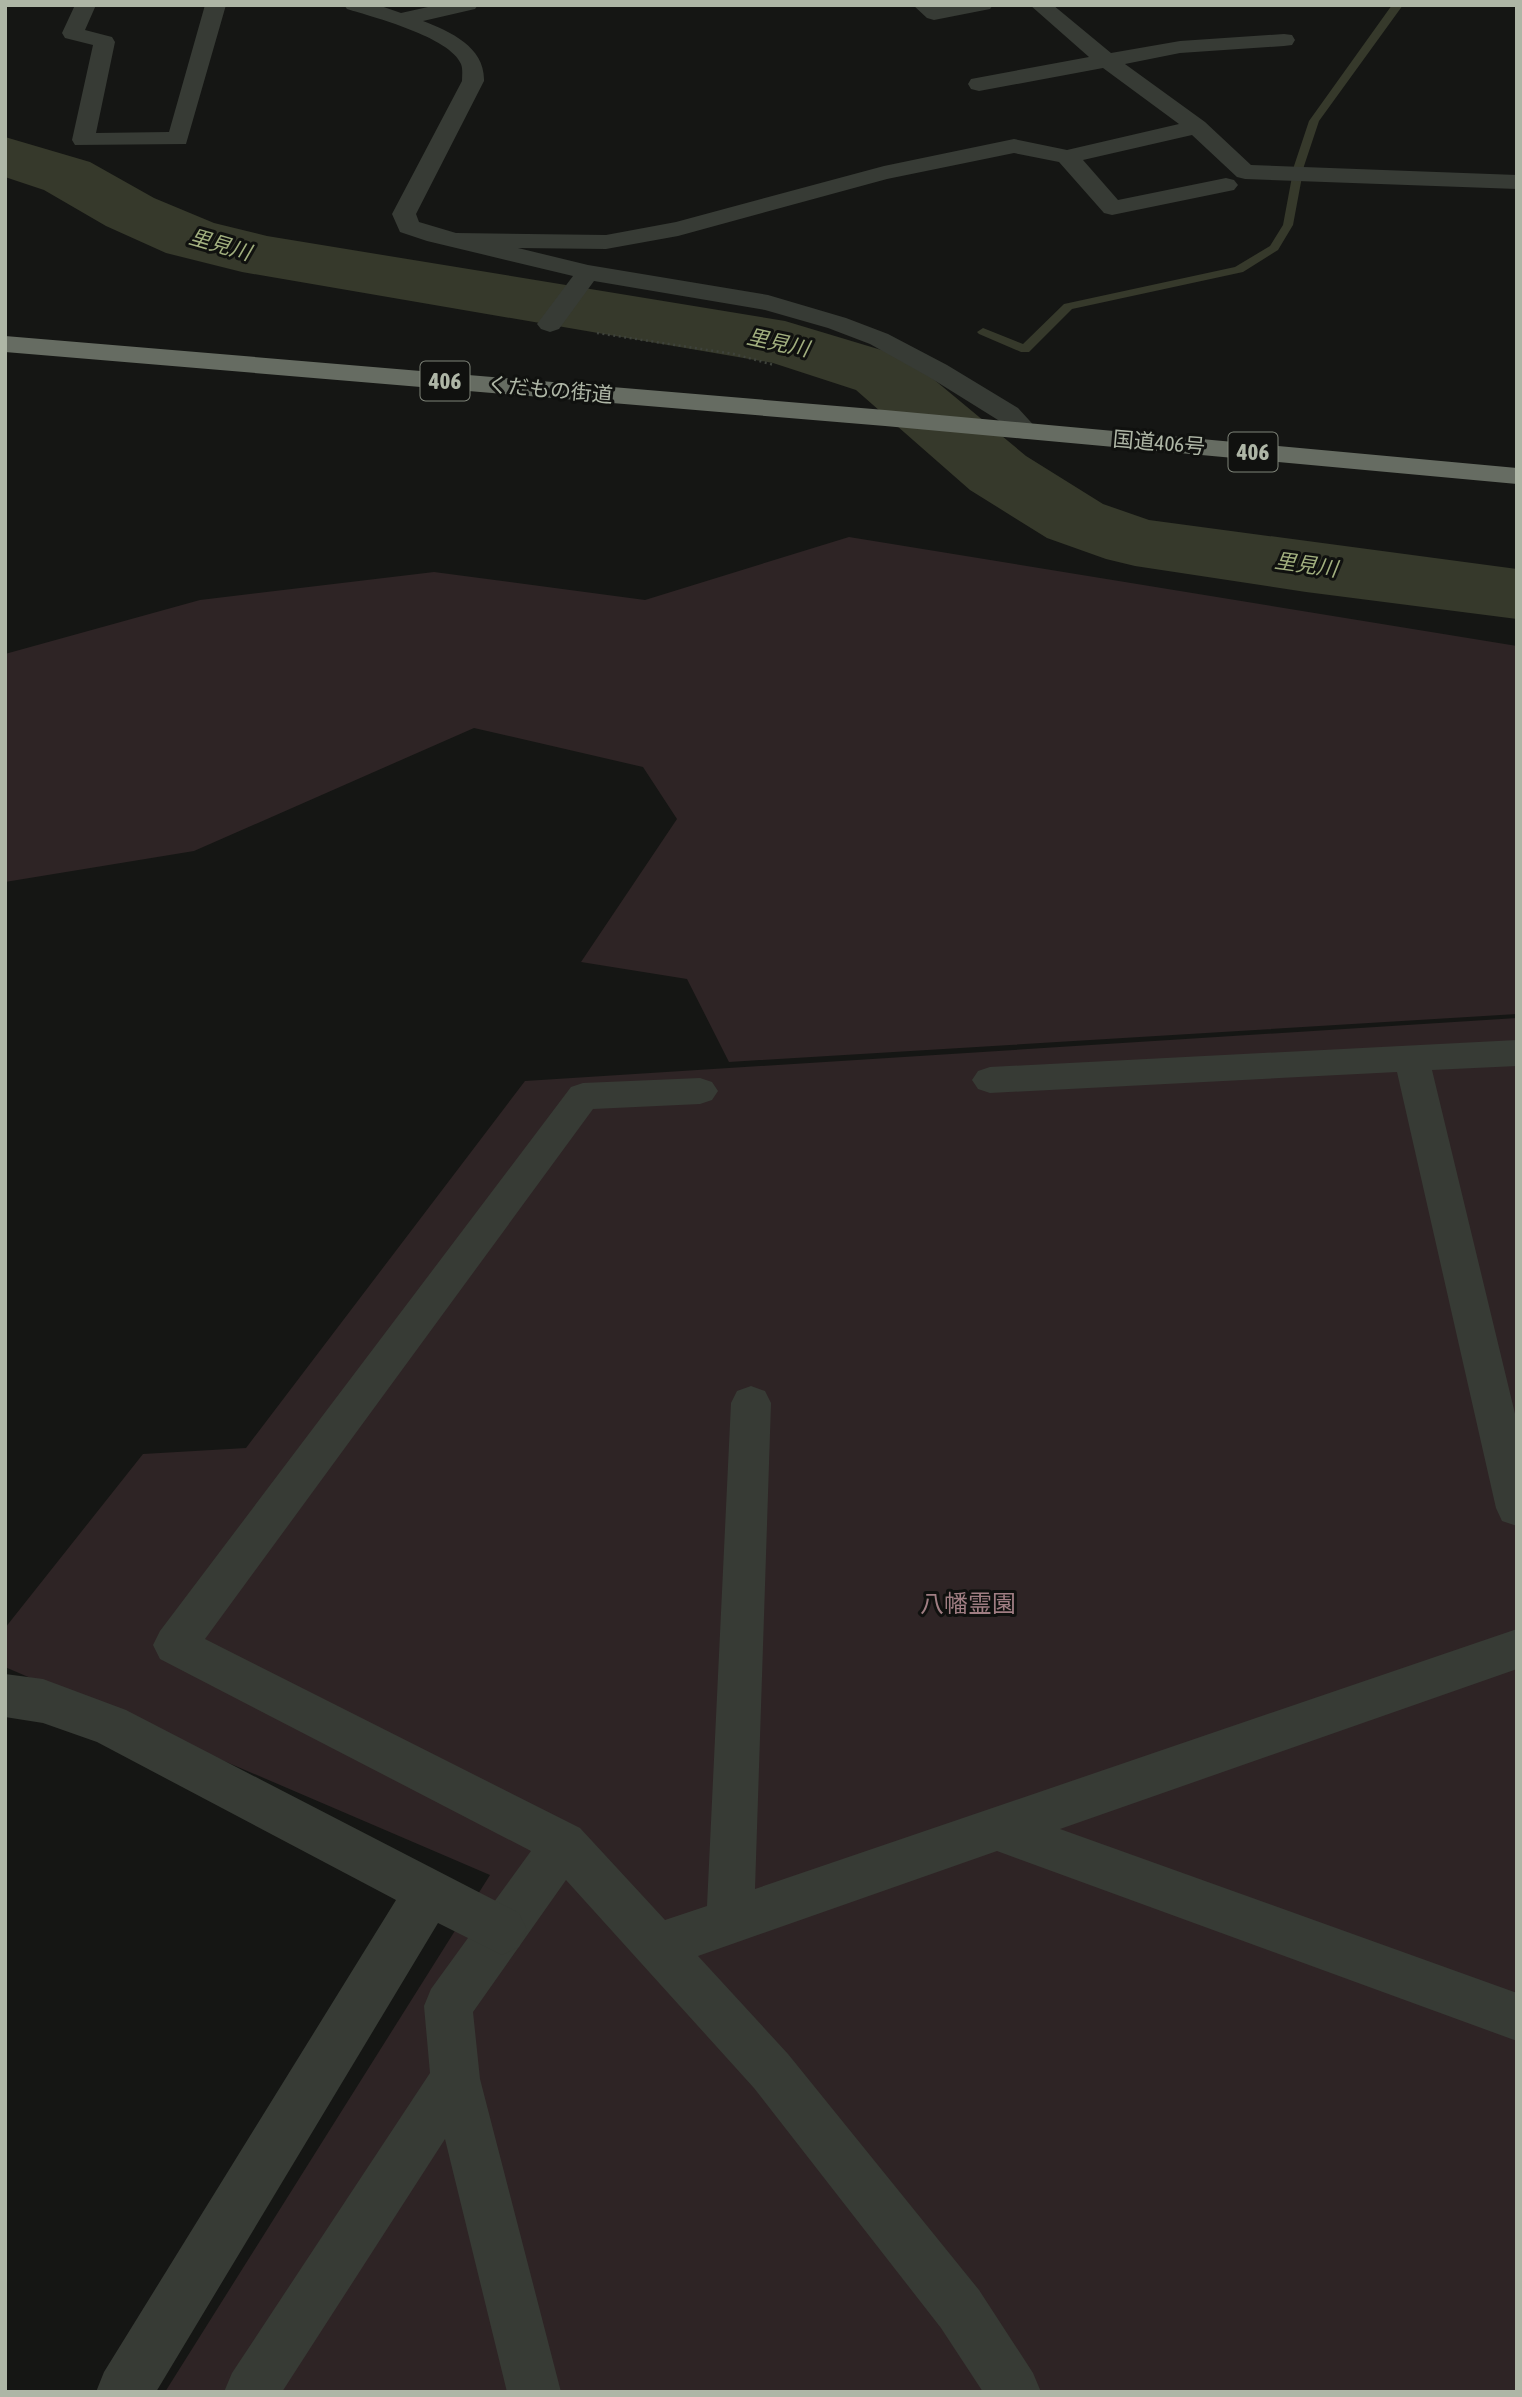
<svg xmlns="http://www.w3.org/2000/svg" width="1522" height="2397" font-family="'Asap Condensed','Noto Sans JP',sans-serif">
<style>
.green{fill:#2e2425}
.lines{fill:none;stroke-linecap:round;stroke-linejoin:round}
.stream{fill:#36392b;fill-rule:evenodd}
.river{fill:#36392b;fill-rule:evenodd}
.path{stroke:#3e423b;stroke-width:2.5;stroke-dasharray:2 3.5;stroke-linecap:butt}
.lane{fill:#373b35;fill-rule:evenodd}
.street{fill:#373b35;fill-rule:evenodd}
.highway{fill:#666c62;fill-rule:evenodd}
.labels{text-anchor:middle;stroke-width:6;stroke-linejoin:round;paint-order:stroke}
.far-water-label{font-size:21px;font-style:italic;fill:#a2b07f;stroke:#10110f}
.far-street-label{font-size:21px;fill:#aeb6a6;stroke:#10110f}
.shield{fill:#10110f;stroke:#7f8479;stroke-width:2}
.shield-label{font-size:23px;font-weight:bold;fill:#aeb6a6}
.park-label{font-size:24px;fill:#a07e83;stroke:#10110f}
</style>
<rect width="100%" height="100%" fill="#151614"/>
<!-- green -->
<path class="green" d="M849,537L1517,646V1014L729,1062L687,979L581,962L677,819L643,767L474,728L194,851L5,882V654L200,600L434,572L645,600Z
M1517,1018V2392H165L490,1875L5,1667V1628L143,1454L246,1448L525,1081Z"/>
<g class="lines">
<!-- stream -->
<path class="stream" d="M1392,5H1403L1319,121L1304,166L1293,225L1278,250L1243,272L1072,309L1029,352H1021L979,334L977,332L983,328L1023,344L1064,304L1235,267L1270,246L1283,225L1294,166L1309,121Z"/>
<!-- river -->
<path class="river" d="M5,137L90,162L154,198L214,223L267,236L785,321L908,358L1026,456L1103,504L1149,520L1517,569V619L1306,592L1135,566L1106,559L1047,538L970,490L856,390L773,363L242,272L166,253L106,226L44,190L5,177Z"/>
<!-- path -->
<path class="path" d="M597,333L734,354L774,365"/>
<!-- lane -->
<path class="lane" d="M1517,1040V1066L1432,1070L1517,1422V1526L1502,1521L1496,1508L1397,1072L990,1093L978,1089L972,1080L978,1071L990,1067Z
M700,1078L712,1082L718,1091L712,1100L700,1104L593,1109L205,1639L580,1828L665,1920L707,1906L731,1403L737,1391L751,1386L765,1391L771,1403L755,1889L1517,1629V1669L1060,1829L1517,1993V2041L997,1851L698,1956L788,2054L979,2290L1033,2373L1041,2392H983L941,2328L754,2088L566,1880L473,2012L480,2079L561,2392H507L445,2139L282,2392H224L232,2373L430,2073L424,2006L431,1989L531,1851L160,1659L153,1645L160,1631L571,1087L583,1083Z"/>
<!-- street -->
<path class="street" d="M75,5H96L85,30L112,37L115,42L96,133L169,132L205,5H226L186,144L75,145L72,140L93,45L65,38L62,33Z
M344,5H378L401,13L437,5H478L475,9L423,21C451,32 485,47 484,81L416,214L419,222L456,233L606,235L676,222L884,166L1014,139L1067,150L1179,124L1103,68L979,91L971,89L968,84L971,79L1089,57L1030,5H1053L1111,53L1180,41L1284,34L1292,35L1295,40L1292,45L1284,46L1180,53L1125,64L1205,122L1251,165L1517,175V189L1245,179L1237,177L1192,135L1083,160L1118,200L1226,178L1234,180L1238,185L1234,190L1112,215L1104,213L1059,162L1014,153L887,179L678,236L606,249L518,248L588,265L768,295L846,318L888,334L947,365L1018,408L1039,431L1035,437L1025,439L1015,437L998,420L929,377L870,344L828,328L765,310L594,281L559,329L550,332L541,329L537,324L573,276L427,241L400,232L392,214L462,81C462,76 463,69 461,64C450,37 373,17 347,9Z
M913,5H993L990,9L934,20L927,18Z
M5,1674L43,1679L126,1710L519,1913L527,1930L519,1947L502,1955L438,1923L156,2392H96L104,2372L396,1900L97,1742L43,1723L5,1717Z"/>
<!-- highway -->
<path class="highway" d="M5,336L885,410L1517,468V484L885,426L5,352Z"/>
</g>
<g class="labels">
<!-- far-water labels -->
<g class="far-water-label">
<text transform="translate(220 245) rotate(16)" y="7">里見川</text>
<text transform="translate(778 343) rotate(12)" y="7">里見川</text>
<text transform="translate(1306 565) rotate(8)" y="7">里見川</text>
</g>
<!-- far-street labels -->
<g class="far-street-label">
<text transform="translate(550 390) rotate(5)" y="7">くだもの街道</text>
<text transform="translate(1159 443) rotate(5)" y="7">国道406号</text>
</g>
<!-- shield labels -->
<g class="shield">
<rect x="420.5" y="361.5" width="49" height="39" rx="5"/>
<rect x="1228.5" y="432.5" width="49" height="39" rx="5"/>
</g>
<g class="shield-label">
<text x="445" y="389">406</text>
<text x="1253" y="460">406</text>
</g>
<!-- park labels -->
<g class="park-label">
<text x="968" y="1612">八幡霊園</text>
</g>
</g>
<!-- border -->
<rect width="1522" height="2397" fill="none" stroke="#aeb6a6" stroke-width="14"/>
</svg>
